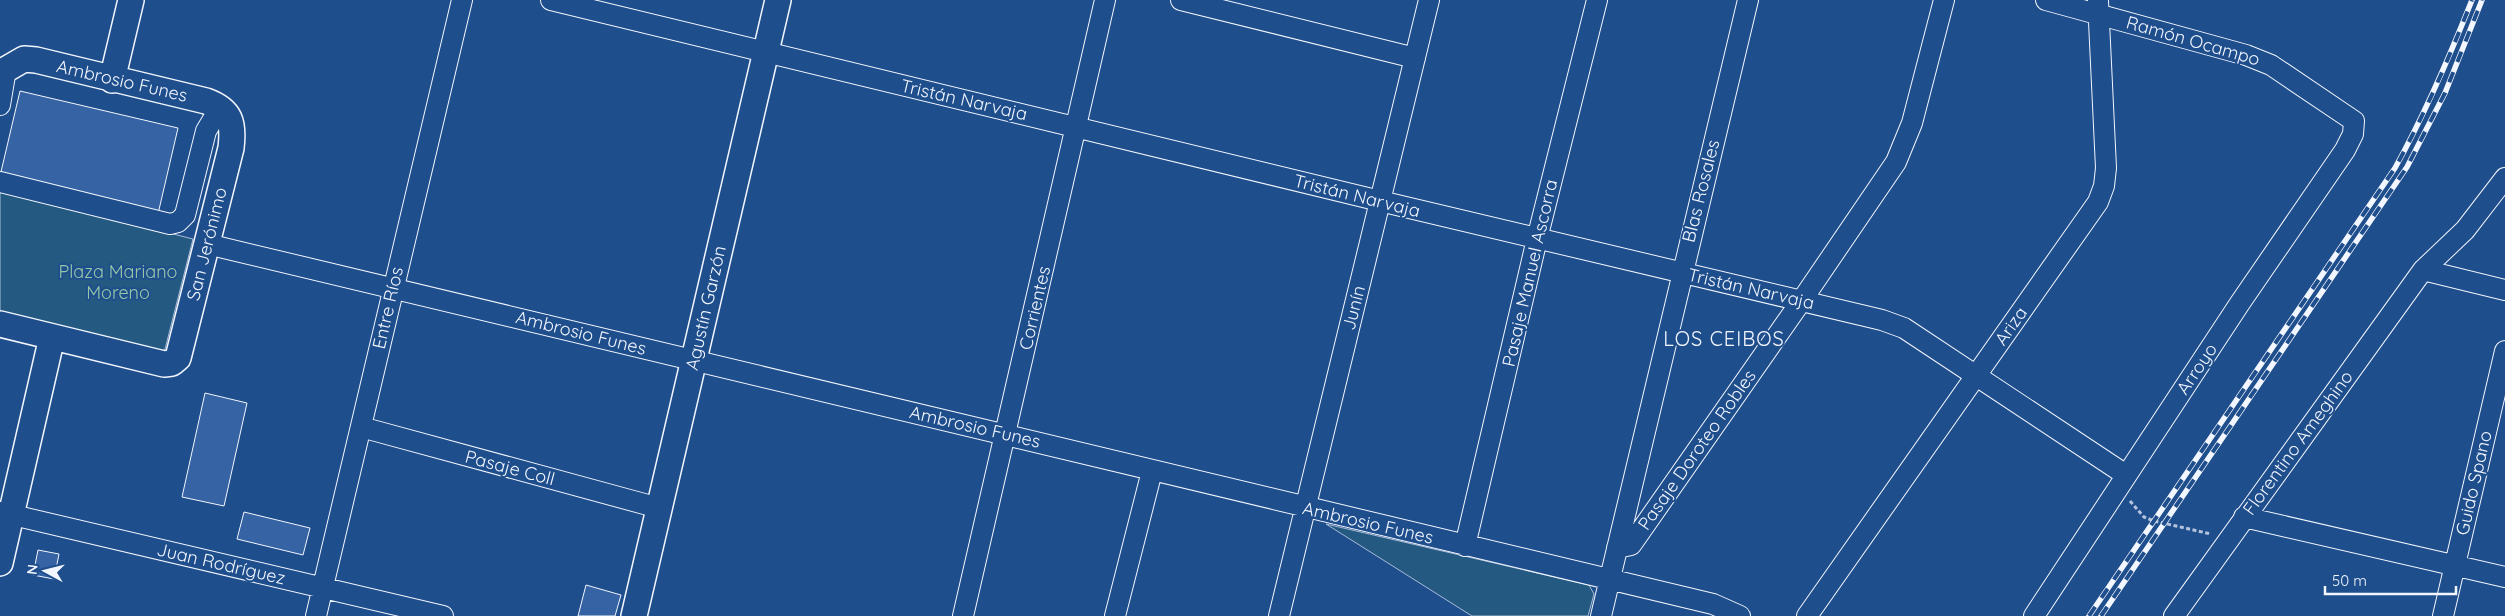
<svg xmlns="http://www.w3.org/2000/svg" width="2505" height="616" font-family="Quicksand,sans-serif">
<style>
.green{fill:#245a82;stroke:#a8bbd7}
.building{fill:#3563a3;stroke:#f2f6ff}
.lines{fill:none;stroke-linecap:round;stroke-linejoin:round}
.minor-casing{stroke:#f2f6ff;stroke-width:22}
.major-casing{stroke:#f2f6ff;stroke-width:28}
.path{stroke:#b3c4dc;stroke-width:3;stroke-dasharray:4 2.5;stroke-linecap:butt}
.minor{stroke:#1f4e8c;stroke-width:20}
.major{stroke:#1f4e8c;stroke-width:25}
.rail-casing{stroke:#f2f6ff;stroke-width:5.5}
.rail{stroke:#1f4e8c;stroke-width:4;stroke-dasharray:11;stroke-linecap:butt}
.labels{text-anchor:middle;stroke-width:4;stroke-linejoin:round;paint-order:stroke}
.street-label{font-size:18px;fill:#f2f6ff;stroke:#1f4e8c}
.park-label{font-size:18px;fill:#97c8a6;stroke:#1f4e8c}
.quarter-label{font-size:20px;letter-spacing:1px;fill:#f2f6ff;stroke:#1f4e8c}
</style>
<rect width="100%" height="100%" fill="#1f4e8c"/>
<!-- green -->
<path class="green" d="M0,190L193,239L163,357L0,316Z
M1326,524L1589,585L1594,594L1588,616H1472Z"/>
<!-- building -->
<path class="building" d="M20,91L178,128L158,214L0,176Z
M205,393L247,403L224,506L182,497Z
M244,512L310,528L303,555L237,539Z
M38,550L59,554L54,579L33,575Z
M586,585L621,595L615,616H578Z"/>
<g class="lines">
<!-- minor casing -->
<g class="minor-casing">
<path id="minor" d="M551,0L1380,201L1882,320L1904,328L2126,475
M1181,0L1415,58
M0,105L6,69
M0,182L170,224L178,222L185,215L206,131L221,106
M207,244L1713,604L1740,616
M2423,270L2505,290
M361,427L659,508
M0,512L443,616
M2244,517L2505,577
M1465,546L1537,239L1597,0
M1617,548L1631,545L1802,300L1896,162L1912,123L1944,0
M316,616L462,0
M963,616L1105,0
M1115,616L1152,471
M1279,616L1429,0
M1601,616L1748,0
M1807,616L2098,202L2104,186L2106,168L2098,1
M2034,616L2240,303L2345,150L2353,134L2354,121L2271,65L2246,55L2046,0
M2174,616L2423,270L2465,230L2505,178
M2443,616L2505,351"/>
</g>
<!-- major casing -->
<g class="major-casing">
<path id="major" d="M0,73L24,59L36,60L206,101C231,110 234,123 231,148L178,358L172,363L164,364L0,324
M112,80L131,0
M0,563L52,337
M634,616L778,0"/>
</g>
<!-- path -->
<path class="path" d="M2130,501L2144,517L2154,521L2211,534"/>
<!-- minor -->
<use href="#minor" class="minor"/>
<!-- major -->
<use href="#major" class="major"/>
<!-- rail casing -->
<g class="rail-casing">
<path id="rail" d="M2089,616L2395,168C2425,114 2449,58 2472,0
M2101,616L2407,167L2445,93L2482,0"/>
</g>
<!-- rail -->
<use href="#rail" class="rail"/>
</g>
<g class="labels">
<!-- street labels -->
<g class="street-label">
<text transform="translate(2193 41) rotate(16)" y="6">Ramón Ocampo</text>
<text transform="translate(122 81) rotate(13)" y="6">Ambrosio Funes</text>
<text transform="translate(964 100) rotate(13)" y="6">Tristán Narvaja</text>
<text transform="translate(1701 191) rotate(-76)" y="6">Blas Rosales</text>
<text transform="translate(1357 196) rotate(14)" y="6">Tristán Narvaja</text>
<text transform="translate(207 244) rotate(-76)" y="6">San Jerónimo</text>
<text transform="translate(1530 273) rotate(-77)" y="6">Pasaje Manuel Ascorra</text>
<text transform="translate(1751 289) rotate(13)" y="6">Tristán Narvaja</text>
<text transform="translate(388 308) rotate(-77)" y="6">Entre Ríos</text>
<text transform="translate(706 308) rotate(-77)" y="6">Agustín Garzón</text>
<text transform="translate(1035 308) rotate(-77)" y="6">Corrientes</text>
<text transform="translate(1354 308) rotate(-76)" y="6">Junín</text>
<text transform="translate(2011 326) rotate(-55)" y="6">Ariza</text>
<text transform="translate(581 333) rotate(14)" y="6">Ambrosio Funes</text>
<text transform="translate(2197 369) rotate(-56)" y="6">Arroyo</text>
<text transform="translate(975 427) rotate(13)" y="6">Ambrosio Funes</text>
<text transform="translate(2298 443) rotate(-54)" y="6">Florentino Ameghino</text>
<text transform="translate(1697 450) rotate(-55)" y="6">Pasaje Doroteo Robles</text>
<text transform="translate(510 468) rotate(15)" y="6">Pasaje Coll</text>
<text transform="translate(2474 483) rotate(-77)" y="6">Guido Spano</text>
<text transform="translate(1368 523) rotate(13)" y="6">Ambrosio Funes</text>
<text transform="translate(221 564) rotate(13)" y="6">Juan Rodríguez</text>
</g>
<!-- park labels -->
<g class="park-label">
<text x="118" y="278">Plaza Mariano<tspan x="118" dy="21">Moreno</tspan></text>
</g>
<!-- quarter labels -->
<g class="quarter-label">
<text x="1724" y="346">LOS CEIBOS</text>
</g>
</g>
<!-- north arrow -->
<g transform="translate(45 571) rotate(277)" stroke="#1f4e8c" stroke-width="4" paint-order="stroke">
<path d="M0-4L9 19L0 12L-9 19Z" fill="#f2f6ff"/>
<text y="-8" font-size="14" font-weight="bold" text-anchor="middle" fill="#f2f6ff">N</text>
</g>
<!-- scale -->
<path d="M2325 586v8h131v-8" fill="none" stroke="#f2f6ff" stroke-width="2.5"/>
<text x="2332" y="586" font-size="15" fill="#f2f6ff" stroke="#1f4e8c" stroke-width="4" paint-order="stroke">50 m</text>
</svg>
